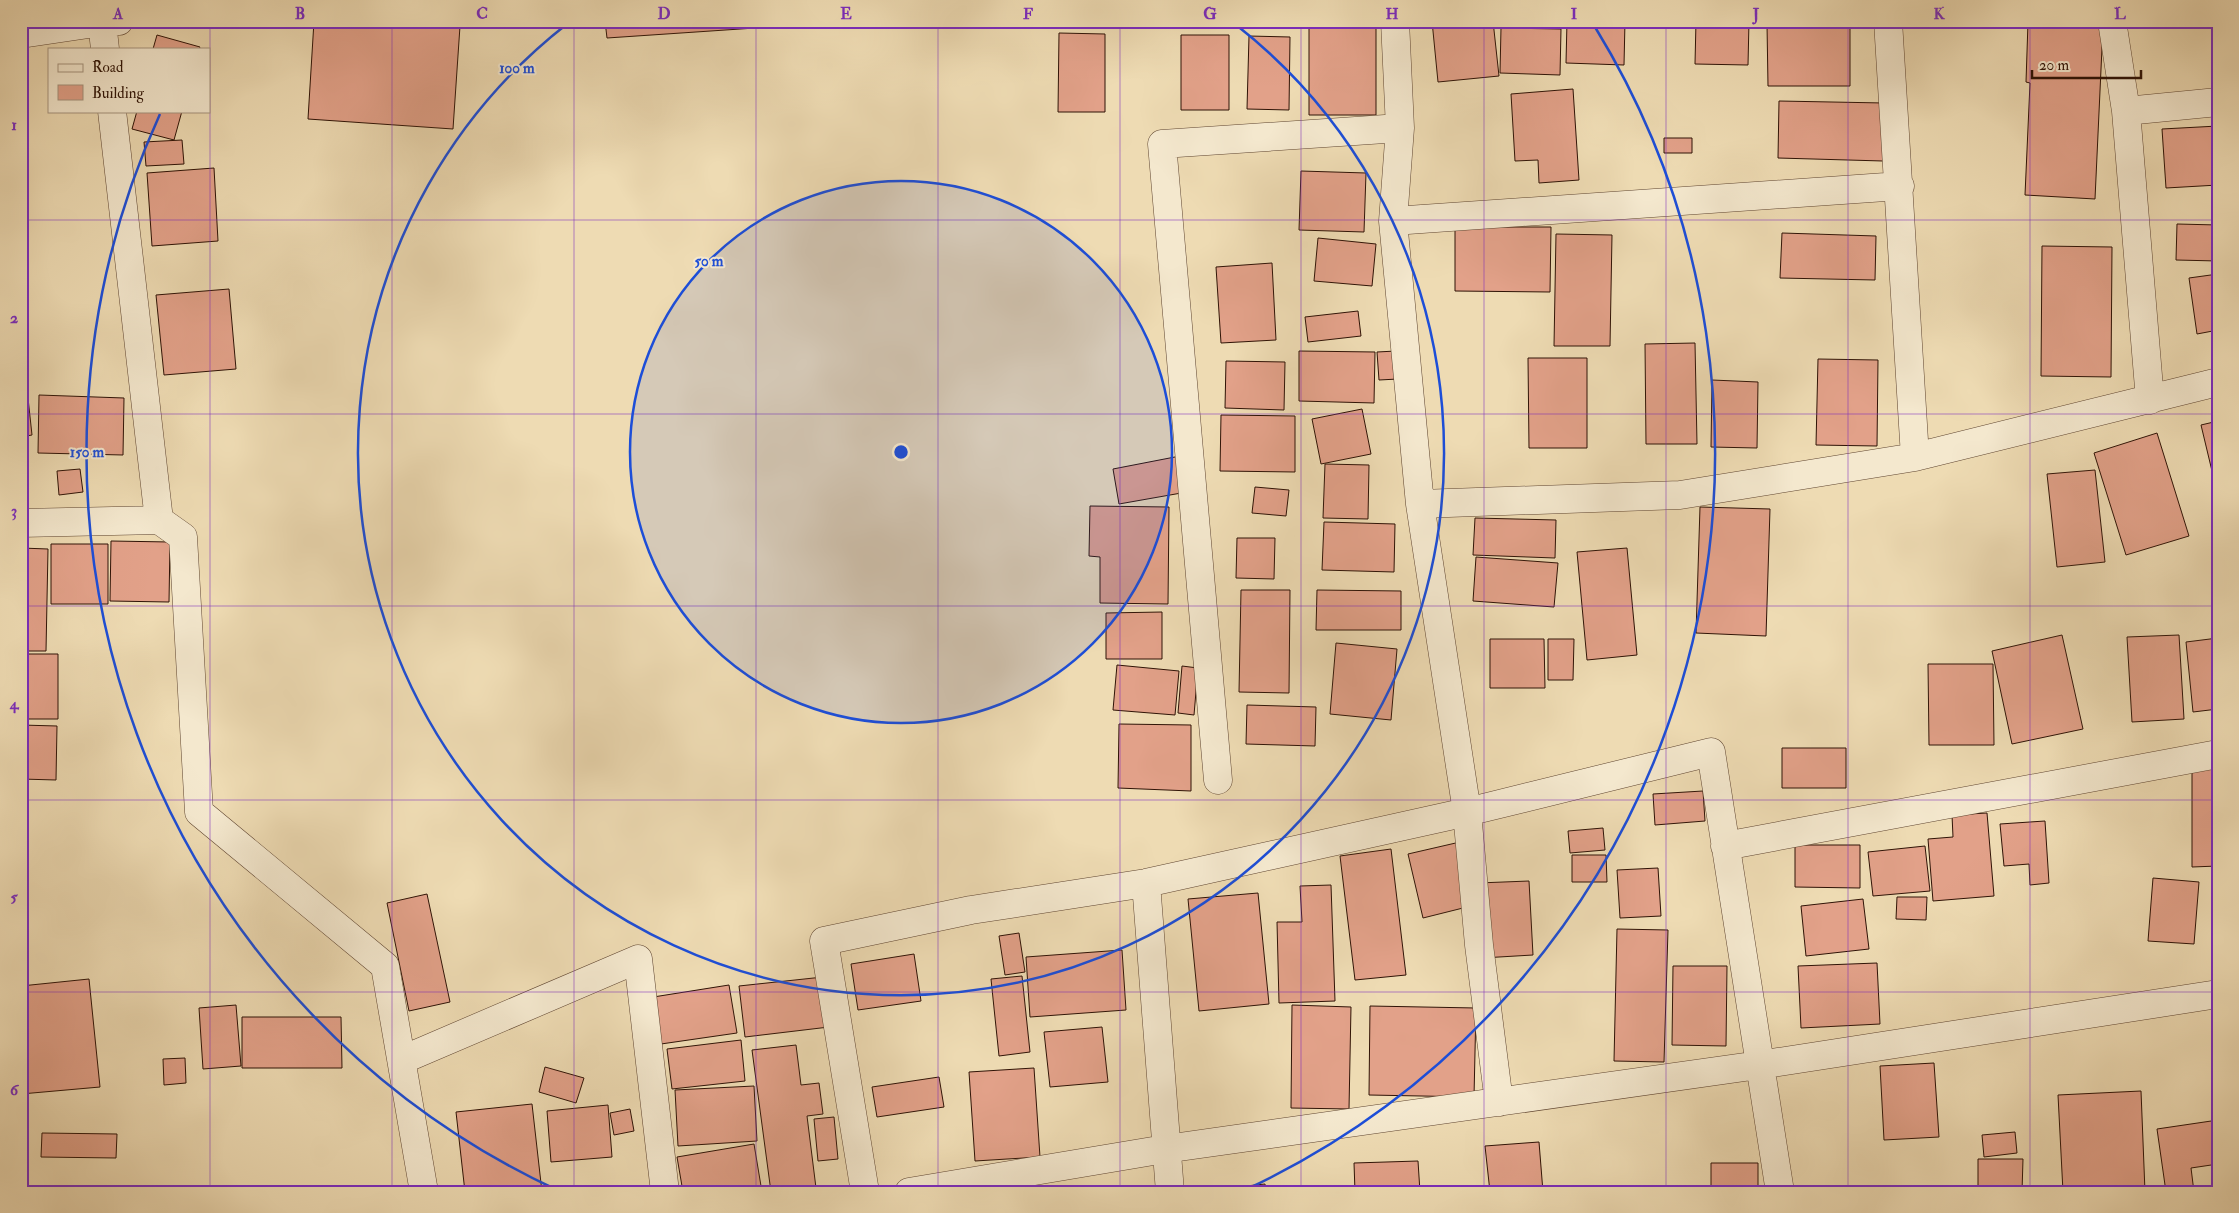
<svg xmlns="http://www.w3.org/2000/svg" width="2239" height="1213" font-family="'IM FELL Double Pica',serif">
<style>
.building{fill:#e2a189;stroke:#2f1306}
.lines{fill:none;stroke-linecap:round;stroke-linejoin:round}
.street-casing{stroke:#5f4531;stroke-width:29}
.street{stroke:#f4e8ce;stroke-width:28}
.grid{fill:none;stroke:#7b2cbf;stroke-width:1;stroke-opacity:0.55}
.ring{fill:none;stroke:#1d4ed8;stroke-width:2.5}
.centre{fill:#1d4ed8;stroke:#f4e8ce;stroke-width:2.5}
.ring-label{font-size:15px;text-anchor:middle;font-weight:bold;fill:#1d4ed8;stroke:#f4e8ce;stroke-width:4;stroke-linejoin:round;paint-order:stroke}
.neatline{fill:none;stroke:#7b2cbf;stroke-width:2}
.grid-label{font-size:16px;text-anchor:middle;font-weight:bold;fill:#7b2cbf}
</style>
<rect width="100%" height="100%" fill="#eedbb3"/>
<filter id="stains"><feTurbulence type="fractalNoise" baseFrequency=".004" numOctaves="4"/><feColorMatrix values="0 0 0 0 .2 0 0 0 0 .09 0 0 0 0 .02 0 0 0 .5 -.17"/></filter>
<radialGradient id="worn" r=".72"><stop offset=".6" stop-color="#630" stop-opacity="0"/><stop offset="1" stop-color="#630" stop-opacity=".3"/></radialGradient>
<!-- building -->
<path class="building" d="M314,21H389L460,26L453,129L308,119Z
M605,21H844V22L607,38Z
M1309,21H1376V115H1309Z
M1432,21H1493L1499,76L1438,82Z
M1567,21H1625L1624,65L1566,63Z
M1696,21H1749L1748,65L1695,64Z
M1916,21H2014V25Z
M2028,22L2103,26L2095,199L2025,195L2030,83L2026,82Z
M1767,24H1850V86H1768Z
M1501,28L1561,29L1560,75L1500,73Z
M1059,33L1105,34V112H1058Z
M157,35L200,47L199,49H153Z
M1181,35H1229V110H1181Z
M1249,36L1290,37L1289,110L1247,109Z
M1573,89L1579,180L1539,183L1538,160L1515,161L1511,94Z
M1779,101L1884,103L1883,161L1778,158Z
M137,111H182L174,140L132,129Z
M2218,126V185L2166,188L2162,129Z
M1664,138H1692V153H1664Z
M182,140L184,164L146,166L144,142Z
M214,168L218,241L152,246L147,173Z
M1301,171L1366,173L1364,232L1299,230Z
M2177,224L2218,225V261L2176,260Z
M1455,227H1551L1550,292L1455,291Z
M1782,233L1876,236L1875,280L1780,278Z
M1556,234L1612,235L1610,346H1554Z
M1318,238L1376,244L1372,286L1314,281Z
M2042,246L2112,247L2111,377L2041,376Z
M1272,263L1276,340L1221,343L1216,267Z
M2218,274V330L2197,334L2189,278Z
M229,289L236,369L164,375L156,295Z
M1358,311L1361,336L1308,342L1305,317Z
M1695,343L1697,444H1646L1645,344Z
M1299,351L1375,352L1374,403L1299,401Z
M1396,351L1398,379L1379,380L1377,352Z
M1528,358H1587V448H1529Z
M1818,359L1878,360L1877,446L1816,445Z
M21,361H24L32,435L21,437Z
M1226,361L1285,362L1284,410L1225,408Z
M1712,380L1758,382L1757,448L1711,447Z
M39,395L124,398L123,455L38,453Z
M1362,409L1371,454L1321,464L1312,419Z
M1221,415L1295,416V472L1220,471Z
M2218,421V492H2217L2201,425Z
M2157,433L2189,536L2126,555L2094,453Z
M1180,456L1187,492L1119,504L1113,469Z
M1325,464L1369,465L1368,519L1323,518Z
M80,469L83,492L59,495L57,471Z
M2095,470L2105,562L2057,567L2047,474Z
M1255,487L1289,490L1286,516L1252,513Z
M1090,506L1169,507L1168,604L1100,603V557L1089,556Z
M1700,507L1770,509L1766,636L1696,633Z
M1475,518L1556,520L1555,558L1473,555Z
M1324,522L1395,524L1394,572L1322,570Z
M1237,538H1275L1274,579L1236,578Z
M111,541L170,542L169,602L110,601Z
M51,544H108V604H51Z
M21,548L48,549L46,651H21Z
M1627,548L1637,655L1587,660L1577,552Z
M1476,557L1558,563L1554,607L1473,601Z
M1241,590H1290L1289,693L1239,692Z
M1317,590L1401,591V630H1316Z
M1162,612V659H1106V613Z
M2062,635L2083,729L2012,744L1992,651Z
M2179,635L2184,719L2132,722L2127,637Z
M2218,638V709L2193,712L2186,642Z
M1490,639H1544L1545,688H1490Z
M1548,639H1574L1573,680H1548Z
M1336,643L1397,649L1391,720L1330,714Z
M21,654H58V719H21Z
M1928,664H1993L1994,745H1929Z
M1117,665L1179,671L1175,715L1113,710Z
M1182,666L1198,668L1194,715L1178,713Z
M1247,705L1316,707L1315,746L1246,744Z
M1119,724L1191,725V791L1118,788Z
M21,725L57,726L56,780L21,779Z
M1782,748H1846V788H1782Z
M2192,766H2218V866L2192,867Z
M1703,791L1705,821L1655,825L1653,794Z
M1987,813L1994,896L1933,901L1928,839L1953,837L1952,815Z
M2045,821L2049,883L2030,885L2029,864L2004,866L2000,824Z
M1603,828L1605,850L1570,853L1568,831Z
M1460,842L1475,905L1423,918L1408,854Z
M1795,845H1860V888L1795,887Z
M1925,846L1930,891L1873,896L1868,852Z
M1391,849L1406,975L1355,980L1340,856Z
M1572,855H1606L1607,882H1572Z
M1658,868L1661,916L1620,918L1617,870Z
M2153,878L2199,882L2194,944L2148,941Z
M1529,881L1533,955L1482,958L1478,883Z
M1331,885L1335,1001L1279,1003L1277,922H1302L1300,886Z
M1258,893L1269,1004L1199,1011L1188,899Z
M427,894L450,1002L409,1011L387,903Z
M1897,897H1927L1926,920L1896,919Z
M1863,899L1869,949L1806,956L1801,906Z
M1617,929L1668,930L1664,1062L1614,1061Z
M1019,933L1025,972L1005,975L999,936Z
M1122,950L1126,1010L1030,1017L1026,957Z
M914,954L921,1001L858,1010L851,964Z
M1877,963L1880,1024L1801,1028L1798,966Z
M1673,966H1727L1726,1046L1672,1045Z
M1022,976L1030,1052L999,1056L991,979Z
M823,977L829,1027L745,1037L739,986Z
M89,979L100,1087L21,1094V986Z
M729,985L737,1033L654,1045L647,998Z
M236,1005L241,1066L203,1069L199,1008Z
M1292,1005L1351,1007L1349,1109L1291,1108Z
M1370,1006L1476,1008L1474,1097L1369,1095Z
M242,1017H341L342,1068H242Z
M1102,1027L1108,1082L1050,1087L1044,1032Z
M741,1040L745,1081L672,1089L667,1049Z
M796,1045L801,1085L819,1083L823,1114L807,1116L816,1188L771,1192L752,1050Z
M185,1058L186,1083L164,1085L163,1059Z
M1934,1063L1939,1137L1884,1140L1880,1066Z
M545,1067L584,1078L576,1103L539,1092Z
M1034,1068L1040,1157L975,1161L969,1072Z
M939,1077L944,1107L877,1117L872,1087Z
M754,1086L757,1141L678,1146L675,1090Z
M2141,1091L2145,1192H2063L2058,1095Z
M532,1104L542,1192H465L456,1112Z
M608,1105L612,1157L551,1162L547,1111Z
M630,1109L634,1131L614,1135L610,1113Z
M834,1117L838,1159L818,1161L814,1119Z
M2218,1120V1164L2191,1168L2194,1192H2166L2157,1129Z
M2015,1132L2017,1153L1984,1157L1982,1135Z
M42,1133L117,1134L116,1158L41,1157Z
M1539,1142L1543,1192H1490L1485,1146Z
M754,1144L762,1192H683L677,1157Z
M1978,1159H2023L2022,1192H1978Z
M1418,1161L1420,1192H1355L1354,1163Z
M1711,1163H1758V1192H1711Z
M1265,1184L1266,1192H1208V1190Z"/>
<g class="lines">
<!-- street casing -->
<g class="street-casing">
<path id="street" d="M1395,21L1400,128L1393,221L1420,504L1467,812L1479,945L1499,1102
M1888,21L1915,457
M2112,21L2126,111L2218,102
M21,34L102,22
M105,49L102,22L119,21
M2126,111L2150,400
M1393,221L1900,186
M1420,504L1680,495L1915,457L2218,382
M159,520L183,537L199,812L385,966L424,1192
M21,523L159,520L112,111
M1218,780L1162,144L1400,128
M1725,846L2218,754
M1146,883L1170,1192
M402,1060L638,959L665,1192
M865,1192L824,941L971,910L1146,883L1467,812L1711,752L1780,1192
M909,1192L1165,1149L1759,1065L2218,994"/>
</g>
<!-- street -->
<use href="#street" class="street"/>
</g>
<!-- grid -->
<path class="grid" d="M210,21V1192M392,21V1192M574,21V1192M756,21V1192M938,21V1192M1120,21V1192M1301,21V1192M1484,21V1192M1666,21V1192M1848,21V1192M2030,21V1192M21,220H2218M21,414H2218M21,606H2218M21,800H2218M21,992H2218"/>
<!-- distance rings -->
<circle cx="901" cy="452" r="271" fill="#1d4ed8" fill-opacity=".12"/>
<g class="ring">
<circle cx="901" cy="452" r="271"/>
<path d="M1235 24A543 543 0 1 1 567 24"/>
<path d="M557 1190A814 814 0 0 1 160 114M1595 27A814 814 0 0 1 1245 1190"/>
</g>
<circle cx="901" cy="452" r="8" class="centre"/>
<g class="ring-label">
<text x="517" y="73">100 m</text>
<text x="709" y="266">50 m</text>
<text x="87" y="457">150 m</text>
</g>
<!-- margin -->
<rect width="2239" height="1213" fill="none" stroke="#eedbb3" stroke-width="55"/>
<!-- legend -->
<rect x="48" y="48" width="162" height="65" fill="#f4e8ce" stroke="#a5937e"/>
<rect x="58" y="64" width="25" height="8" fill="#f4e8ce" stroke="#a5937e"/>
<text x="92" y="72" font-size="15" fill="#2f1306">Road</text>
<rect x="58" y="85" width="25" height="15" fill="#e2a189" stroke="#a5937e"/>
<text x="92" y="98" font-size="15" fill="#2f1306">Building</text>
<!-- scale -->
<path d="M2032 70v8h109v-8" fill="none" stroke="#2f1306" stroke-width="2.5"/>
<text x="2039" y="70" font-size="15" fill="#2f1306" stroke="#f4e8ce" stroke-width="4" paint-order="stroke">20 m</text>
<rect x="28" y="28" width="2184" height="1158" class="neatline"/>
<g class="grid-label">
<text x="118" y="19">A</text>
<text x="300" y="19">B</text>
<text x="482" y="19">C</text>
<text x="664" y="19">D</text>
<text x="846" y="19">E</text>
<text x="1028" y="19">F</text>
<text x="1210" y="19">G</text>
<text x="1392" y="19">H</text>
<text x="1574" y="19">I</text>
<text x="1756" y="19">J</text>
<text x="1939" y="19">K</text>
<text x="2120" y="19">L</text>
<text x="14" y="130">1</text>
<text x="14" y="323">2</text>
<text x="14" y="516">3</text>
<text x="14" y="709">4</text>
<text x="14" y="902">5</text>
<text x="14" y="1095">6</text>
</g>
<rect width="100%" height="100%" filter="url(#stains)"/>
<rect width="100%" height="100%" fill="url(#worn)"/>
</svg>
